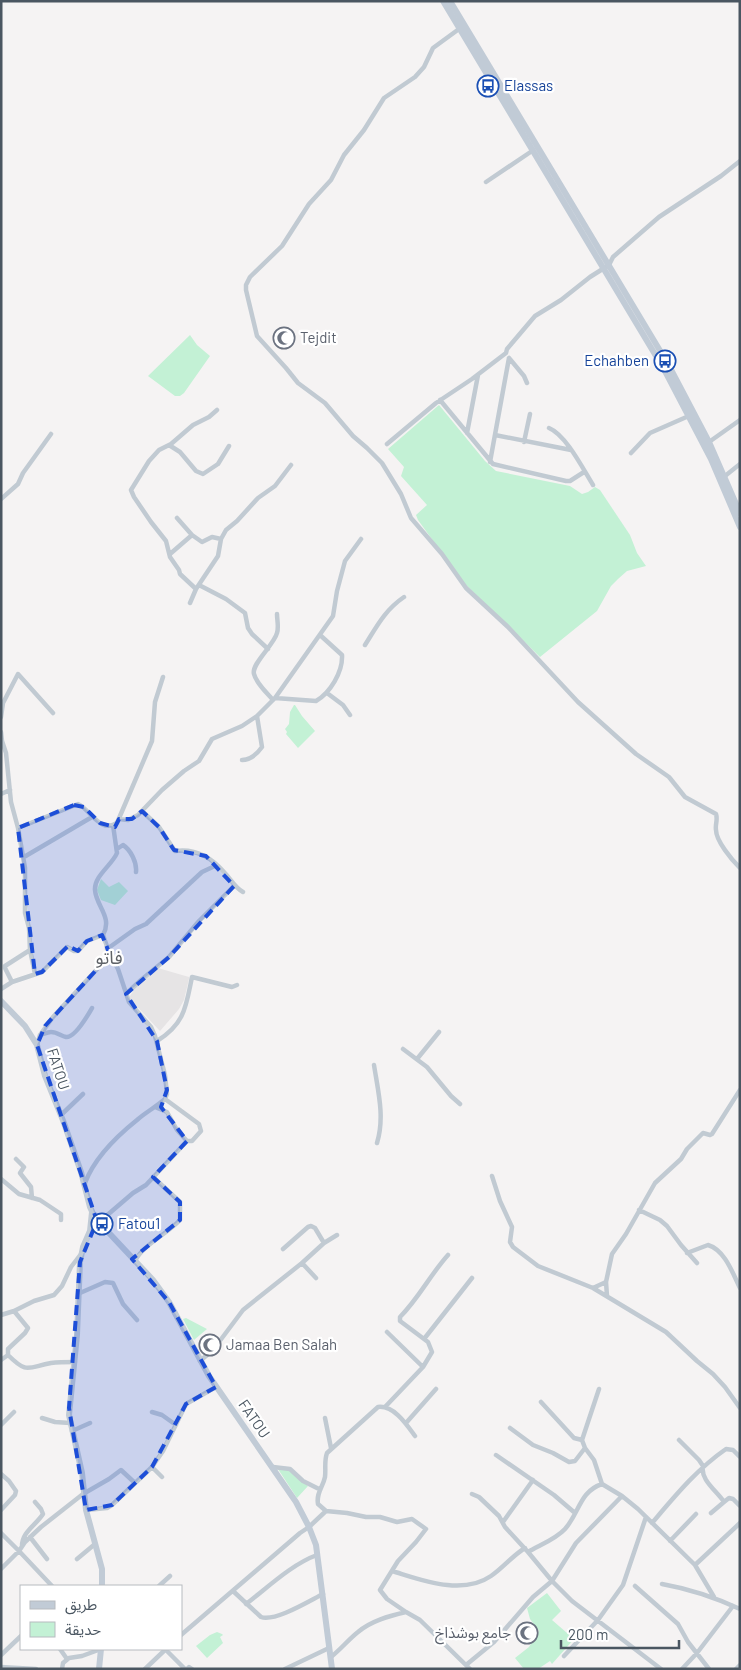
<svg xmlns="http://www.w3.org/2000/svg" width="741" height="1670" font-family="Barlow,'Noto Sans Arabic',sans-serif">
<style>
.education{fill:#e6e4e5}
.green{fill:#c3f1d5}
.lines{fill:none;stroke-linecap:round;stroke-linejoin:round}
.street{stroke:#c1cad2;stroke-width:4.5}
.secondary{stroke:#c1cbd6;stroke-width:6}
.marked{fill:#1d4ed8;fill-opacity:0.2;stroke:#1d4ed8;stroke-width:4;stroke-dasharray:10 6;stroke-linejoin:round}
.labels{text-anchor:middle;stroke-width:4.5;stroke-linejoin:round;paint-order:stroke}
.transit-label{font-size:15px;fill:#164399;stroke:#fff;text-anchor:start}
.worship-label{font-size:15px;fill:#5b616d;stroke:#fff;text-anchor:start}
.street-label{font-size:15px;fill:#4a5661;stroke:#fff}
.quarter-label{font-size:18px;fill:#5f6368;stroke:#fff}
</style>
<rect width="100%" height="100%" fill="#f5f3f3"/>
<!-- education -->
<path class="education" d="M158,968L182,975L189,977V979L184,1000L179,1009L160,1031L130,999V996L140,981Z"/>
<!-- green -->
<path class="green" d="M190,335L197,345L210,356L184,393L180,396H175L148,376Z
M439,405L485,461L496,471L570,486L582,494L588,492L595,487L600,490L630,535L637,553L646,566L627,571L618,579L611,586L597,611L540,657L463,582L418,520L416,515L427,505L401,476L404,467L388,449Z
M294,705H295L302,716L315,731L298,748L286,734L287,732L285,729L289,724L290,712Z
M101,879L109,887L119,882L128,891L115,905L101,900L97,890Z
M186,1318L207,1329L194,1340L183,1319Z
M285,1467L308,1486L297,1498L278,1469Z
M547,1593L561,1611L552,1620L574,1639L552,1664L550,1661L538,1669H524L515,1658L529,1647L539,1631L530,1619L527,1608Z
M217,1632L222,1634L223,1635L220,1637L223,1643L207,1658L196,1646L210,1635Z"/>
<g class="lines">
<!-- street -->
<path class="street" d="M459,29L433,48L424,67L415,77L384,98L364,130L344,155L331,180L309,204L282,246L250,277L246,285V290L257,336L286,368L298,383L325,403L353,436L367,448L382,463L401,494L411,518L442,554L466,588L508,627L578,702L636,754L669,777L685,797L716,814C718,820 715,824 716,830C716,841 732,860 740,868
M486,182L532,151
M509,358L524,376L527,383
M440,400L493,464L566,481H570L584,472
M549,428C566,435 583,469 593,485
M467,433L478,375
M495,435L571,450
M524,442L530,414
M709,442L740,420
M387,444L436,403L472,379L506,353L507,349L535,316L561,300L590,277L609,265L613,257L659,217L721,176L740,161
M169,445L180,452L196,471L203,474L218,464L229,446
M631,453L650,433L691,415
M490,462L509,358
M725,476L740,464
M1,499L18,484L23,473L51,434
M177,518L192,535
M170,554L192,535L202,542L212,537L221,539
M199,585L226,599L245,613L248,628L252,634L268,649
M196,589L180,574L179,570L170,557L166,541L151,522L134,497L131,490L149,461L159,450L171,444L193,425L209,417L217,410
M190,603L196,589L218,556L221,539L226,530L237,521L258,498L275,486L291,465
M365,645C377,626 385,610 404,597
M327,693L343,705L350,715
M275,698L316,701C330,693 343,672 342,655L320,635
M273,700C267,693 256,683 254,674C251,664 274,645 277,633C279,627 277,620 277,614
M1,717L3,703L18,674L53,713
M1,732L2,741L6,753L11,802L18,828L25,868V913L29,928L30,950L35,974
M242,760C250,760 257,754 262,747L257,716
M1,794L10,790
M142,811L159,827L175,851C195,848 211,857 224,872C231,879 234,887 243,892
M119,819L128,820L138,815L162,790L184,771L199,761L212,739L242,726L257,716L275,698L333,616L337,591L345,561L361,539
M18,828L78,804C90,809 100,834 117,823L152,741L155,702L163,677
M117,849L123,845C131,850 137,863 136,872
M24,857L92,817
M107,949L135,929L146,924L202,872L217,865
M12,982L5,968V966L30,950
M1,989L12,982L42,972L67,947L74,951H78L87,941L103,935C113,917 96,906 95,890C94,876 112,865 117,853L113,825
M127,993L141,980L169,957L199,921L234,886
M40,1035L53,1017L110,955
M157,1041C185,1024 186,1006 192,977L232,987L237,985
M37,1045L40,1035C44,1034 47,1032 51,1032C57,1032 61,1036 66,1037C75,1038 88,1015 92,1008
M403,1049L427,1067L451,1096L460,1104
M417,1059L439,1032
M374,1065C378,1091 385,1117 377,1143
M155,1107L167,1112L177,1130L187,1141
M61,1115L83,1094
M16,1159L24,1167L20,1173L31,1187L32,1198
M492,1176L500,1201L512,1227L510,1242L513,1247L538,1266L593,1288L666,1332L697,1361L713,1374L725,1387L740,1408
M1,1179L19,1194L40,1200L61,1214V1220
M85,1183C94,1159 117,1136 137,1120C146,1112 156,1107 165,1099L167,1094L165,1075L155,1036L151,1027L129,1002L118,969L110,955L103,935
M639,1210L660,1220L667,1226L681,1245L697,1263
M98,1223L133,1193L146,1185L187,1141H192L201,1131L199,1124L165,1099
M283,1249L308,1227L311,1226L315,1228L324,1243
M687,1253L708,1245C725,1250 733,1274 740,1288
M135,1261C143,1245 167,1234 180,1220V1202L153,1177
M302,1263L316,1278
M593,1288L606,1282
M80,1293L105,1282L113,1283L123,1304L137,1320
M607,1296L606,1282L612,1254L626,1234L655,1183L681,1159L687,1149L703,1133L710,1135L712,1134L740,1090
M14,1311L28,1328L25,1333L8,1349V1355C28,1375 28,1367 51,1363C59,1362 67,1362 75,1362
M1,1315L14,1311L34,1301L54,1295L62,1286L71,1267L81,1254
M387,1332L423,1367
M424,1339L472,1278
M1,1360L8,1355
M200,1361L213,1350L243,1310L302,1263L324,1243L337,1235
M599,1389L582,1440L585,1448L594,1460L602,1484L622,1496L638,1509L695,1565L714,1597
M541,1402L574,1438L582,1440
M385,1407L423,1367L432,1352L428,1342L400,1321V1317C419,1298 430,1275 448,1255
M152,1412L162,1415L176,1425
M42,1418L55,1422L70,1423
M325,1418L331,1448
M406,1423L436,1389
M1,1425L14,1412
M510,1428L533,1445L553,1453L569,1462L575,1461L585,1448
M72,1431L90,1423
M679,1440L699,1460L703,1466C700,1480 717,1491 724,1502L729,1498L733,1499L740,1506
M496,1455L554,1495L575,1513
M152,1467L162,1477
M273,1467L290,1469L303,1481L319,1489
M1,1474L9,1481L16,1491L15,1495L1,1510
M472,1494L479,1497L499,1516L505,1527L528,1552C540,1545 556,1539 565,1529C580,1512 579,1492 602,1484
M86,1510L107,1508L112,1505L152,1467L163,1451L186,1404L216,1387
M711,1513L724,1502
M503,1522L533,1480
M652,1523C675,1496 697,1469 726,1449L733,1450L740,1457
M1,1533L19,1551L52,1586
M30,1537L47,1559
M670,1541L696,1514
M22,1546C22,1532 36,1525 43,1514L41,1509L35,1502
M528,1552L552,1581L572,1601L661,1669
M77,1559L95,1544
M695,1565L740,1523
M1,1569L19,1551L25,1542L41,1527L83,1494L109,1479L121,1470L135,1483
M392,1571C422,1580 462,1596 491,1576C503,1568 512,1556 525,1548
M662,1584C690,1589 714,1597 740,1609
M159,1586L170,1576
M635,1586L678,1624L688,1642L709,1669
M233,1591L261,1617C275,1622 309,1601 323,1594
M246,1604C267,1588 292,1564 317,1555
M406,1612L387,1599L380,1590L398,1561L416,1542L426,1529L412,1519L397,1522L380,1517H366L347,1513L326,1511L318,1504C316,1493 323,1487 325,1477C326,1468 324,1461 327,1453L378,1407C394,1405 407,1425 415,1436
M181,1635L300,1533L309,1527L326,1511
M60,1649L67,1659
M165,1649L185,1669
M1,1655L21,1636
M564,1656L598,1620L623,1585L646,1517
M331,1657C341,1649 348,1640 358,1632C371,1621 389,1616 406,1612L420,1620L470,1669
M466,1665L494,1642L533,1597L552,1581L576,1543L622,1496
M1,1667L36,1669
M62,1669L63,1663L69,1658L82,1656L101,1649
M145,1669L166,1649
M187,1669L189,1667L192,1669
M285,1669L329,1648
M682,1669L697,1653L733,1606
M736,1669L740,1665"/>
<!-- secondary -->
<path class="secondary" d="M443,1L665,371L711,459L740,527
M450,1L668,364L709,442L740,513
M1,1001L25,1026L37,1045L45,1076L64,1123L81,1172L90,1207L95,1218L153,1280L169,1302L209,1376L296,1502L309,1527L316,1545L332,1669
M92,1212L90,1231L83,1247L80,1262L77,1335L69,1415L82,1473L86,1510L102,1569V1586
M99,1669L101,1649"/>
</g>
<!-- marked area -->
<path class="marked" d="M74,805L84,807L100,823L115,827L119,819H132L142,811L159,827L174,850L206,856L234,886L169,957L126,994L157,1041L167,1090L161,1107L187,1141L153,1177L180,1202V1220L132,1259L169,1302L216,1387L186,1404L152,1467L112,1505L86,1510L69,1408L80,1262L97,1221L37,1045L45,1026L110,955L102,935L87,941L78,951L68,946L42,972L35,974L18,828Z"/>
<!-- icons -->
<defs>
<g id="bus-ring" transform="scale(1.125)"><circle r="9.5" fill="#fff" stroke="#1a4fb4" stroke-width="1.5"/><path d="M-5-6H5V4H4V6H2V4H-2V6H-4V4H-5ZM-3.5-4V0h7V-4ZM-3.5 1.2v1.5H-2V1.2ZM2 1.2v1.5H3.5V1.2Z" fill="#1a4fb4"/></g>
<g id="mosque-ring" transform="scale(1.125)"><circle r="9.5" fill="#fff" stroke="#6b7280" stroke-width="1.5"/><path d="M3.5-4.9A6 6 0 1 0 3.5 4.9A5 5 0 1 1 3.5-4.9Z" fill="#6b7280"/></g>
</defs>
<g fill-rule="evenodd">
<use href="#bus-ring" x="488" y="86"/>
<use href="#mosque-ring" x="284" y="338"/>
<use href="#bus-ring" x="665" y="361"/>
<use href="#bus-ring" x="102" y="1224"/>
<use href="#mosque-ring" x="210" y="1345"/>
<use href="#mosque-ring" x="527" y="1633"/>
</g>
<g class="labels">
<!-- transit labels -->
<g class="transit-label">
<text x="504" y="91">Elassas</text>
<text x="649" y="366" text-anchor="end">Echahben</text>
<text x="118" y="1229">Fatou1</text>
</g>
<!-- worship labels -->
<g class="worship-label">
<text x="300" y="343">Tejdit</text>
<text x="226" y="1350">Jamaa Ben Salah</text>
<text x="511" y="1638" text-anchor="end">جامع بوشذاخ</text>
</g>
<!-- street labels -->
<g class="street-label">
<text transform="translate(58 1069) rotate(72)" y="5">FATOU</text>
<text transform="translate(254 1419) rotate(55)" y="5">FATOU</text>
</g>
<!-- quarter labels -->
<g class="quarter-label">
<text x="109" y="964">فاتو</text>
</g>
</g>
<!-- border -->
<rect width="741" height="1670" fill="none" stroke="#4a5661" stroke-width="5"/>
<!-- legend -->
<rect x="20" y="1585" width="162" height="65" fill="#ffffff" stroke="#b7bbc0"/>
<rect x="30" y="1601" width="25" height="8" fill="#c1cbd6" stroke="#b7bbc0"/>
<text x="65" y="1610" font-size="15" fill="#4a5661">طريق</text>
<rect x="30" y="1622" width="25" height="15" fill="#c3f1d5" stroke="#b7bbc0"/>
<text x="65" y="1635" font-size="15" fill="#4a5661">حديقة</text>
<!-- scale -->
<path d="M561 1640v8h118v-8" fill="none" stroke="#4a5661" stroke-width="2.5"/>
<text x="568" y="1640" font-size="15" fill="#4a5661" stroke="#ffffff" stroke-width="4" paint-order="stroke">200 m</text>
</svg>
